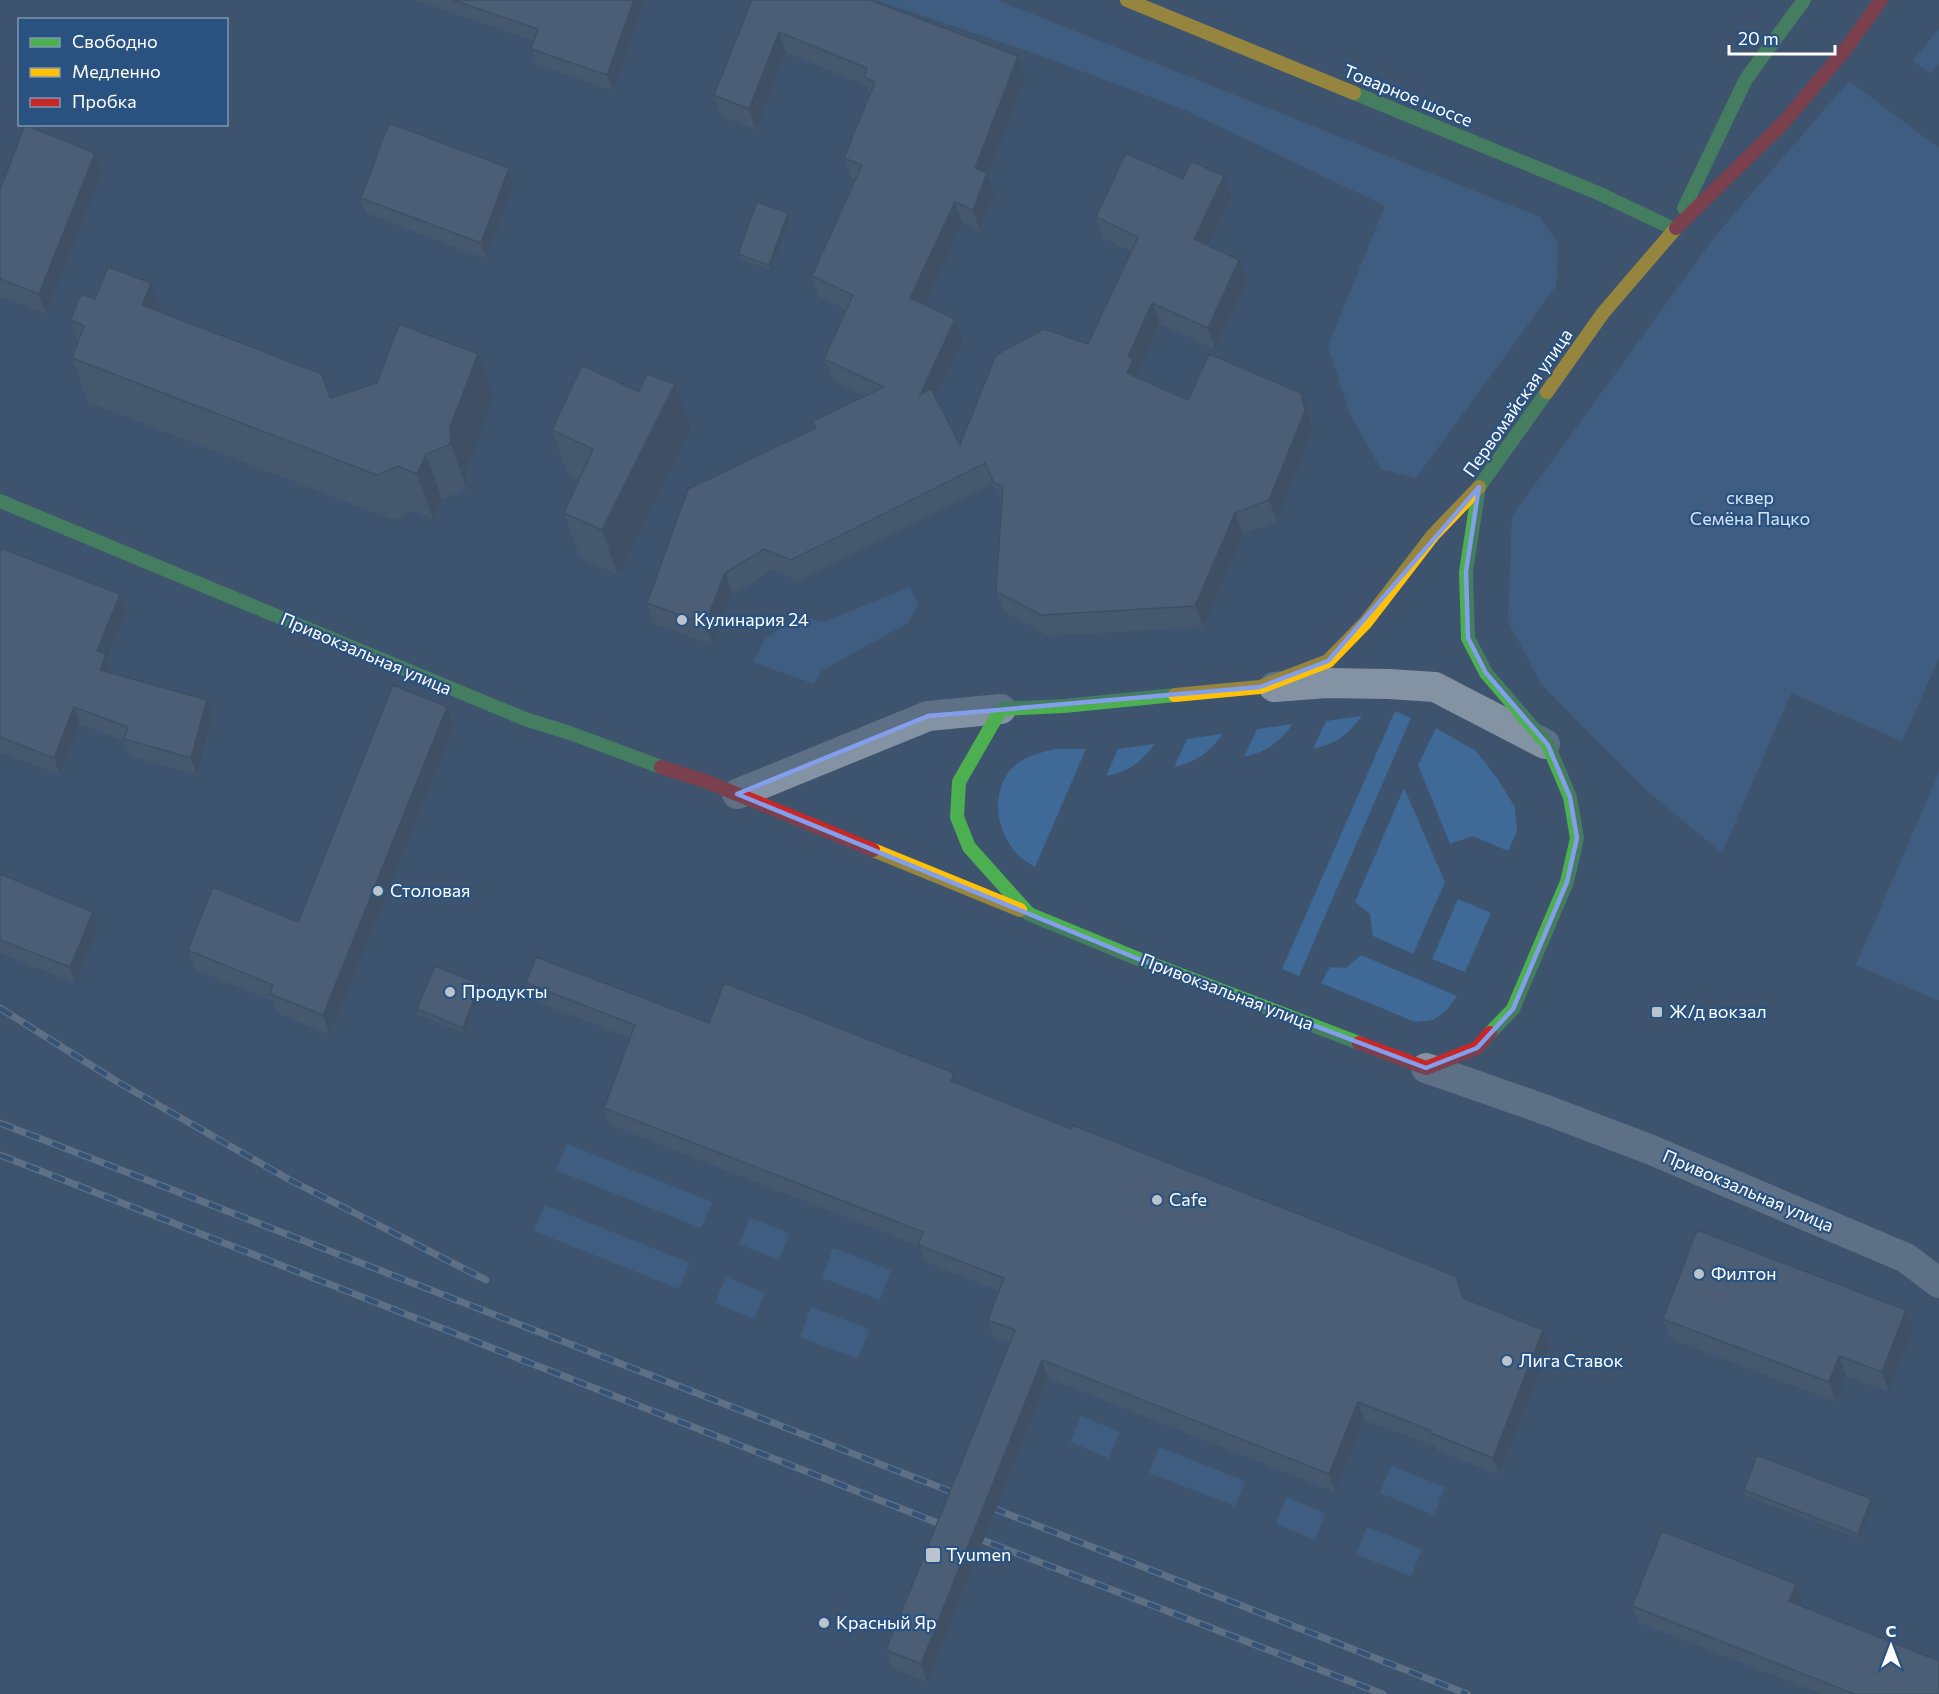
<svg xmlns="http://www.w3.org/2000/svg" width="1939" height="1694" font-family="Commissioner,sans-serif">
<style>
.green{fill:#3f6997}
.lines{fill:none;stroke-linecap:round;stroke-linejoin:round}
.street{stroke:#8493a3;stroke-width:30}
.fast{stroke:#4caf50;stroke-width:14}
.slow{stroke:#ffc107;stroke-width:14}
.jam{stroke:#c62828;stroke-width:14}
.rail-casing{stroke:#8492a3;stroke-width:7}
.rail{stroke:#2a5281;stroke-width:4.5;stroke-dasharray:14;stroke-linecap:butt}
.wall{fill:#4e5d6e}
.shaded-wall{fill:#404c5a}
.building{fill:#5b6c80;stroke:#404c5a;stroke-width:1.5}
.marked{fill:none;stroke:#839eea;stroke-width:4.5;stroke-linejoin:round}
.poi-dot{fill:#bbc3cc;stroke:#2a5281;stroke-width:2}
.labels{text-anchor:middle;stroke-width:4.5;stroke-linejoin:round;paint-order:stroke}
.street-label{font-size:18px;fill:#fff;stroke:#2a5281}
.park-label{font-size:18px;fill:#d5e4f5;stroke:#2a5281}
.poi-label{font-size:18px;fill:#fff;stroke:#2a5281;text-anchor:start}
</style>
<rect width="100%" height="100%" fill="#3e536d"/>
<!-- green -->
<path class="green" d="M876,0H997L1540,217L1558,244L1556,286L1416,478L1381,469L1350,414L1328,346L1385,206L1185,110L1039,55Z
M1939,29V64L1930,74L1913,60Z
M1849,81L1939,148V658L1902,741L1791,693L1722,853L1646,790L1541,684L1508,621L1512,516L1716,235Z
M910,587L918,605L908,623L821,671L814,684L753,662L765,639L799,616L823,622Z
M1395,711L1411,718L1299,976L1282,969Z
M1362,716C1347,735 1338,743 1313,749L1326,721Z
M1293,724C1278,743 1268,751 1244,757L1257,729Z
M1436,728L1476,751L1497,778L1515,807L1517,832L1508,851L1473,836L1450,844L1418,765Z
M1223,734C1209,752 1197,762 1174,767L1187,739Z
M1155,744C1140,763 1130,771 1106,776L1118,749Z
M1055,749H1086L1035,867C1029,863 1021,859 1016,853C996,830 990,792 1012,768C1024,756 1040,753 1055,749Z
M1939,772V1001L1856,965Z
M1404,788L1445,882L1413,954L1373,936L1370,914L1355,902Z
M1458,899L1491,913L1465,972L1432,959Z
M1361,955L1457,996L1447,1010L1433,1020L1415,1022L1321,983L1330,967L1346,968Z
M567,1144L712,1202L701,1228L556,1170Z
M545,1205L690,1263L679,1289L534,1231Z
M750,1218L789,1233L779,1260L739,1244Z
M833,1248L891,1270L880,1300L822,1278Z
M726,1277L765,1293L754,1319L715,1303Z
M811,1307L869,1329L858,1359L800,1337Z
M1081,1416L1120,1432L1109,1458L1070,1442Z
M1159,1447L1245,1481L1235,1506L1149,1473Z
M1391,1466L1445,1487L1434,1515L1380,1493Z
M1286,1497L1325,1513L1315,1540L1276,1524Z
M1367,1527L1422,1549L1411,1576L1356,1554Z"/>
<g class="lines">
<!-- street -->
<path class="street" d="M1274,687L1327,683L1389,684L1435,687L1545,744
M737,794L928,716L1001,709
M1426,1068L1549,1111L1649,1149L1906,1258L1939,1283"/>
<!-- fast -->
<path class="fast" d="M1354,93L1598,193L1674,229
M1684,208L1746,79L1804,0
M0,501L525,719L570,733L661,767
M1175,695L1064,706L1001,709L959,782L957,817L969,847L1029,914L1136,958L1359,1043
M1490,1033L1513,1009L1567,882L1577,838L1570,797L1548,745L1486,673L1468,638L1466,572L1479,487L1547,392"/>
<!-- slow -->
<path class="slow" d="M1127,0L1354,93
M1547,392L1603,313L1676,228
M1175,695L1260,687L1328,661L1366,622L1433,535L1479,487
M873,850L1020,910"/>
<!-- jam -->
<path class="jam" d="M1676,228L1784,122L1845,50L1881,0
M661,767L705,781L873,850
M1359,1043L1426,1068L1477,1048L1490,1033"/>
<!-- rail casing -->
<g class="rail-casing">
<path id="rail" d="M0,1008L116,1081L290,1180L486,1280
M0,1123L957,1494L1467,1694
M0,1155L943,1525L1383,1694"/>
</g>
<!-- rail -->
<use href="#rail" class="rail"/>
</g>
<!-- wall -->
<path class="wall" d="M415,0H644L613,91L537,64L531,49L534,41Z
M752,0L1018,56L1026,77L988,176L995,194L980,231L962,223L924,305L955,319L963,340L936,398L960,445L1088,344L1131,251L1103,238L1096,217L1183,179L1224,176L1231,197L1209,246L1239,260L1247,281L1215,349L1160,324L1138,372L1140,379L1188,400L1309,414L1312,432L1277,521L1243,534L1203,627L1049,636L1004,612L996,591L1002,504L993,484L799,581L772,570L733,594L713,645L654,624L647,603L815,429L813,421L865,396L832,380L824,359L847,310L819,297L812,276L856,180L852,179L844,158L870,94L867,86L786,52L756,130L722,116L714,95Z
M509,168L514,183L486,259L366,213L361,198Z
M102,172L46,314L0,296V190Z
M788,213L790,218L771,270L740,259L738,254Z
M151,283L161,312L331,398H494L466,472L467,489L442,499L433,519L414,511L393,520L88,402L72,358L78,340L71,320L95,299Z
M691,429L618,575L580,558L564,513L579,480L568,475L552,430Z
M0,548L120,594L126,611L107,658L112,671L111,673L207,700L213,716L197,775L130,756L125,741L80,724L60,775L0,752Z
M447,707L454,727L330,1035L277,1013L273,1001L195,970L188,950L298,922Z
M0,874L98,927L75,983L0,953Z
M526,983L709,1023L958,1084L1464,1299L1543,1330L1550,1348L1499,1475L1438,1451L1437,1447L1364,1420L1335,1492L1048,1378L927,1682L892,1668L886,1650L1010,1343L994,1338L988,1320L999,1291L925,1262L919,1246L610,1125L604,1108L630,1038L533,1000Z
M480,984L482,990L464,1033L419,1015L417,1009Z
M1906,1310L1913,1329L1889,1392L1846,1376L1836,1402L1671,1339L1663,1319Z
M1744,1490L1871,1499L1873,1504L1860,1539L1746,1496Z
M1796,1584L1802,1599L1799,1605L1939,1694H1821L1638,1622L1632,1606Z"/>
<!-- shaded-wall -->
<path class="shaded-wall" d="M634,0H644L613,91L607,75Z
M779,32L786,52L756,130L749,109Z
M1018,56L1026,77L988,176L995,194L980,231L973,210L975,168Z
M95,153L102,172L46,314L39,294Z
M509,168L514,183L486,259L481,243Z
M1224,176L1231,197L1202,260L1194,239Z
M955,202L962,223L918,319L910,298Z
M788,213L790,218L771,270L769,265Z
M1239,260L1247,281L1215,349L1208,328Z
M151,283L167,328L142,305Z
M1152,303L1160,324L1138,372L1141,380L1127,373L1128,357Z
M955,319L963,340L927,416L920,395Z
M478,354L494,398L466,472L467,489L451,444L450,427Z
M675,384L691,429L618,575L602,530Z
M1301,393L1309,414L1312,432L1277,521L1269,500Z
M426,454L442,499L433,519L417,474Z
M1235,513L1243,534L1203,627L1195,606Z
M725,573L733,594L713,645L705,624Z
M120,594L126,611L107,658L112,671L106,687L100,670L97,651Z
M207,700L213,716L197,775L191,758Z
M74,707L80,724L60,775L54,758Z
M447,707L454,727L330,1035L323,1015Z
M93,912L98,927L75,983L70,967Z
M480,984L482,990L464,1033L463,1028Z
M954,1073L960,1091L951,1081Z
M1906,1310L1913,1329L1889,1392L1882,1372Z
M1543,1330L1550,1348L1499,1475L1493,1458Z
M1839,1356L1846,1376L1836,1402L1829,1382Z
M1042,1360L1048,1378L927,1682L921,1664Z
M1358,1402L1364,1420L1335,1492L1329,1474Z
M1871,1499L1873,1504L1860,1539L1858,1534Z
M1796,1584L1802,1599L1795,1616L1789,1601Z"/>
<!-- building -->
<path class="building" d="M453,0H634L607,75L531,49L538,29Z
M752,0H870L1018,56L975,168L987,173L973,210L955,202L910,298L955,319L920,395L931,389L960,445L996,355L1044,329L1088,344L1138,237L1096,217L1126,153L1183,179L1191,161L1224,176L1194,239L1239,260L1208,328L1152,303L1128,357L1133,359L1127,373L1188,400L1209,354L1301,393L1305,411L1269,500L1235,513L1195,606L1041,615L996,591L1003,486L994,483L985,463L791,560L764,549L725,573L705,624L647,603L688,489L816,428L813,421L884,387L824,359L853,295L812,276L862,165L844,158L875,82L864,77L867,68L779,32L749,109L714,95Z
M389,123L509,168L481,243L361,198Z
M25,125L95,153L39,294L0,279V190Z
M757,202L788,213L769,265L738,254Z
M108,267L151,283L142,305L322,374L330,398L377,383L399,324L478,354L450,427L451,444L426,454L417,474L398,466L377,475L72,358L84,326L71,320L81,294L95,299Z
M582,365L639,392L647,374L675,384L602,530L564,513L593,449L552,430Z
M0,548L120,594L97,651L106,654L100,670L207,700L191,758L124,739L128,727L74,707L54,758L0,737Z
M393,685L447,707L323,1015L270,994L273,985L188,950L213,887L298,922Z
M0,874L93,912L70,967L0,940Z
M536,957L709,1023L724,983L954,1073L951,1081L1071,1129L1072,1125L1456,1276L1463,1298L1543,1330L1493,1458L1431,1433L1432,1431L1358,1402L1329,1474L1042,1360L921,1664L886,1650L1015,1330L988,1320L1004,1278L918,1245L923,1232L604,1108L635,1025L526,983Z
M435,966L480,984L463,1028L417,1009Z
M1697,1230L1906,1310L1882,1372L1839,1356L1829,1382L1663,1319Z
M1757,1455L1871,1499L1858,1534L1744,1490Z
M1662,1531L1796,1584L1789,1601L1939,1661V1694H1854L1632,1606Z"/>
<!-- marked area -->
<path d="M0 0H1939V1694H0ZM1479,487L1466,572L1468,638L1486,673L1548,745L1570,797L1577,838L1567,882L1513,1009L1477,1048L1426,1068L1136,958L737,794L928,716L1260,687L1328,661Z" fill="#3e536d" fill-opacity=".55" fill-rule="evenodd"/>
<path class="marked" d="M1479,487L1466,572L1468,638L1486,673L1548,745L1570,797L1577,838L1567,882L1513,1009L1477,1048L1426,1068L1136,958L737,794L928,716L1260,687L1328,661Z"/>
<!-- markers -->
<g class="poi-dot">
<circle cx="682" cy="620" r="6"/>
<circle cx="378" cy="891" r="6"/>
<circle cx="450" cy="992" r="6"/>
<rect x="1651" y="1006" width="12" height="12" rx="3"/>
<circle cx="1157" cy="1200" r="6"/>
<circle cx="1699" cy="1274" r="6"/>
<circle cx="1507" cy="1361" r="6"/>
<rect x="925" y="1547" width="16" height="16" rx="3"/>
<circle cx="824" cy="1623" r="6"/>
</g>
<g class="labels">
<!-- street labels -->
<g class="street-label">
<text transform="translate(1408 96) rotate(22)" y="6">Товарное шоссе</text>
<text transform="translate(1518 403) rotate(-55)" y="6">Первомайская улица</text>
<text transform="translate(366 654) rotate(23)" y="6">Привокзальная улица</text>
<text transform="translate(1227 992) rotate(21)" y="6">Привокзальная улица</text>
<text transform="translate(1748 1191) rotate(23)" y="6">Привокзальная улица</text>
</g>
<!-- park labels -->
<g class="park-label">
<text x="1750" y="504">сквер<tspan x="1750" dy="21">Семёна Пацко</tspan></text>
</g>
<!-- poi labels -->
<g class="poi-label">
<text x="694" y="626">Кулинария 24</text>
<text x="390" y="897">Столовая</text>
<text x="462" y="998">Продукты</text>
<text x="1669" y="1018">Ж/д вокзал</text>
<text x="1169" y="1206">Cafe</text>
<text x="1711" y="1280">Филтон</text>
<text x="1519" y="1367">Лига Ставок</text>
<text x="946" y="1561">Tyumen</text>
<text x="836" y="1629">Красный Яр</text>
</g>
</g>
<!-- legend -->
<rect x="18" y="18" width="210" height="108" fill="#2a5281" stroke="#7f97b3" stroke-width="1.5"/>
<rect x="30" y="38" width="30" height="9" fill="#4caf50" stroke="#7f97b3" stroke-width="1.5"/>
<text x="72" y="48" font-size="18" fill="#ffffff">Свободно</text>
<rect x="30" y="68" width="30" height="9" fill="#ffc107" stroke="#7f97b3" stroke-width="1.5"/>
<text x="72" y="78" font-size="18" fill="#ffffff">Медленно</text>
<rect x="30" y="98" width="30" height="9" fill="#c62828" stroke="#7f97b3" stroke-width="1.5"/>
<text x="72" y="108" font-size="18" fill="#ffffff">Пробка</text>
<!-- north arrow -->
<g transform="translate(1891 1646)" stroke="#2a5281" stroke-width="4.5" paint-order="stroke">
<path d="M0-4.5L10 22L0 15L-10 22Z" fill="#ffffff"/>
<text y="-9" font-size="16" font-weight="bold" text-anchor="middle" fill="#ffffff">С</text>
</g>
<!-- scale -->
<path d="M1729 45v9h106v-9" fill="none" stroke="#ffffff" stroke-width="3"/>
<text x="1738" y="45" font-size="18" fill="#ffffff" stroke="#2a5281" stroke-width="4.5" paint-order="stroke">20 m</text>
</svg>
